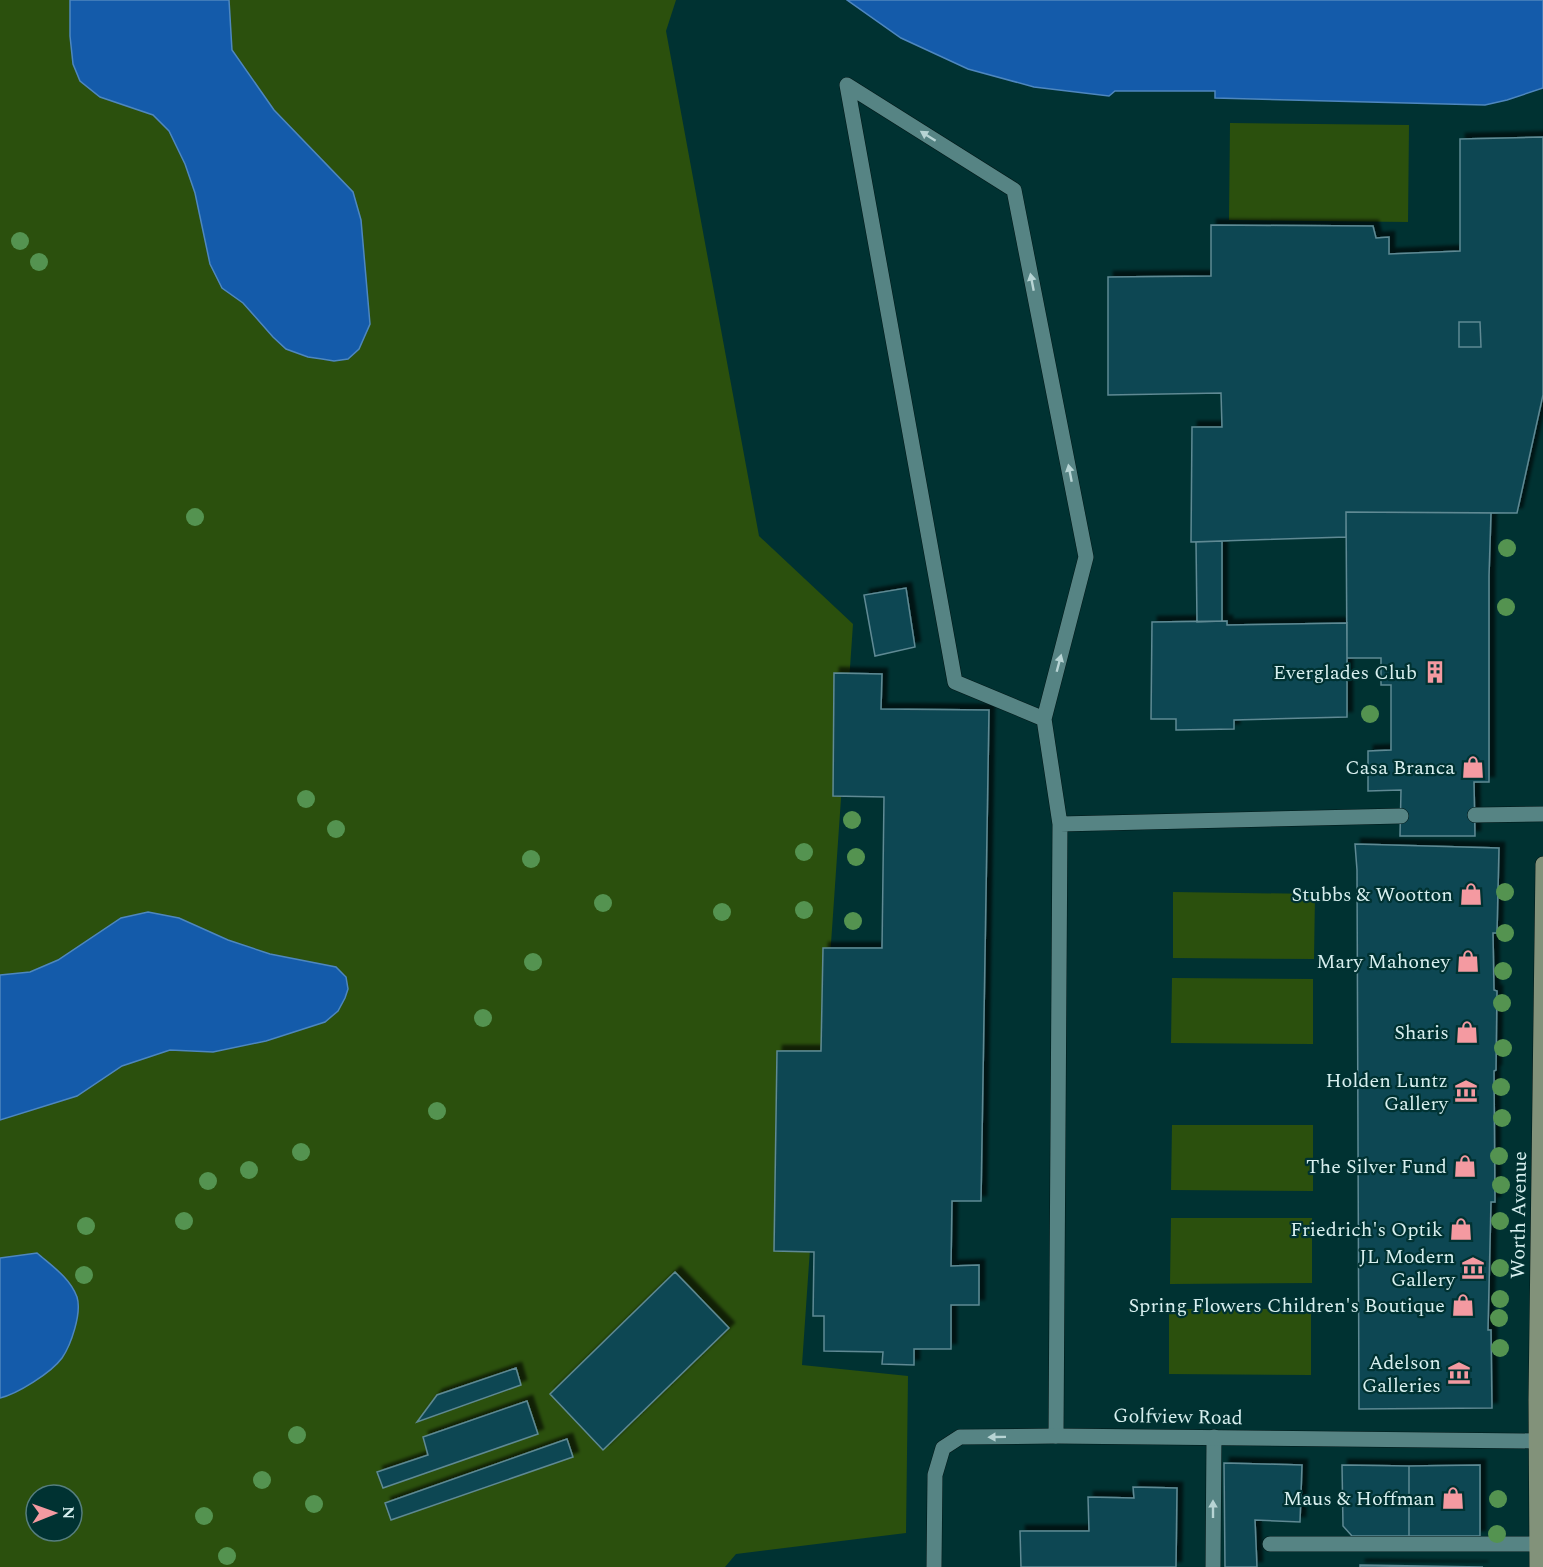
<svg xmlns="http://www.w3.org/2000/svg" width="1543" height="1567" font-family="Spectral,serif">
<style>
.green{fill:#2b500d;fill-rule:evenodd}
.water{fill:#145baa;stroke:#4e87bf;stroke-width:1.5}
.building{fill:#114652;stroke:#5e8a94;stroke-width:1.5;filter:url(#shadow)}
.lines{fill:none;stroke-linecap:round;stroke-linejoin:round}
.lane-casing{stroke:#011717;stroke-width:16}
.street-casing{stroke:#011717;stroke-width:16}
.secondary-casing{stroke:#011717;stroke-width:16}
.lane{stroke:#568484;stroke-width:15}
.street{stroke:#568484;stroke-width:15}
.secondary{stroke:#82927a;stroke-width:15}
.tree{fill:#549350}
.oneway{fill:#b7d4d4}
.labels{text-anchor:middle;stroke-width:4.5;stroke-linejoin:round;paint-order:stroke}
.poi-label{font-size:20px;fill:#d7efef;stroke:#003232;text-anchor:end}
.street-label{font-size:20px;fill:#d7efef;stroke:#003232}
</style>
<defs>
<filter id="shadow"><feDropShadow dx="5.5" dy="-5.5" stdDeviation="1.5" flood-color="#0009"/></filter>
</defs>
<rect width="100%" height="100%" fill="#003232"/>
<!-- green -->
<path class="green" d="M0,0H676L666,31L759,536L853,624L802,1365L908,1376L906,1533L736,1554L725,1567H0ZM36,1495H72V1531H36Z
M1230,123L1409,125L1408,222L1229,220Z
M1173,892L1315,894L1314,959L1173,958Z
M1172,978L1313,979V1044L1171,1043Z
M1172,1125H1313V1191L1171,1190Z
M1171,1218H1312V1283L1170,1284Z
M1169,1309H1311V1375L1169,1374Z"/>
<!-- water -->
<path class="water" d="M70,0H229L232,50L274,110L353,192L361,220L370,324L359,349L348,359L334,361L322,359L308,357L286,349L273,337L243,303L222,288L210,264L195,193L185,164L169,131L153,115L100,97L80,81L73,64L70,36Z
M847,0H1543V88L1507,100L1485,105L1215,98V91H1115L1109,96L1034,87L968,69L901,38Z
M148,912L179,918L228,940L270,954L336,967L346,977L348,989L345,998L338,1011L325,1022L266,1041L213,1052L170,1050L122,1066L77,1096L0,1120V975L30,972L58,960L121,918Z
M37,1253C52,1266 70,1278 77,1297C82,1313 71,1345 62,1358C51,1373 17,1394 0,1398V1258Z"/>
<!-- building -->
<path class="building" d="M1543,137V395L1517,513L1346,512V537L1191,542L1192,427H1222L1221,393L1108,395V277L1211,276V225L1373,226L1376,238L1389,237V254L1460,251V139Z
M1459,322H1480L1481,347H1459Z
M1346,512L1491,513L1489,576V782H1474L1475,836H1400L1401,790L1368,791V751L1391,750V685H1381V658H1347Z
M1222,541V621L1197,622L1196,542Z
M906,588L915,647L875,656L864,595Z
M1227,621V625L1347,623V717L1234,720V729L1176,730V719H1151L1152,622Z
M834,673L882,674L881,709L989,710L981,1201H952L951,1266L979,1265V1305H951V1349H914V1365L882,1364L883,1352L824,1351V1316H813L814,1252L774,1251L777,1051H821L823,948H882L884,797L833,796Z
M1355,844L1499,848L1497,933H1493L1494,990L1497,991L1496,1070L1494,1071L1495,1202H1491L1488,1330H1491L1492,1408L1359,1409L1357,870Z
M675,1272L729,1328L603,1450L550,1394Z
M516,1368L521,1385L417,1422L437,1395Z
M527,1401L538,1434L383,1488L377,1472L428,1455L423,1437Z
M567,1439L573,1457L391,1520L385,1503Z
M1224,1463L1302,1465L1300,1522L1255,1520L1257,1567H1225Z
M1342,1465L1409,1466V1536H1352L1343,1526Z
M1480,1465V1536H1409V1466Z
M1133,1487L1177,1488L1176,1567H1021L1020,1531H1089L1088,1497L1134,1498Z
M1360,1565L1483,1567H1360Z"/>
<g class="lines">
<!-- lane casing -->
<g class="lane-casing">
<path id="lane" d="M1044,719L955,682L847,85L1014,190L1086,557L1044,719L1060,824
M1475,815L1543,814
M1056,1436L1060,824L1401,816
M1213,1567L1214,1437"/>
</g>
<!-- street casing -->
<g class="street-casing">
<path id="street" d="M1270,1544H1537
M934,1567L935,1475L943,1448L960,1437L1056,1436L1537,1441"/>
</g>
<!-- secondary casing -->
<g class="secondary-casing">
<path id="secondary" d="M1537,1567L1536,1400L1543,864"/>
</g>
<!-- lane -->
<use href="#lane" class="lane"/>
<!-- street -->
<use href="#street" class="street"/>
<!-- secondary -->
<use href="#secondary" class="secondary"/>
</g>
<!-- trees -->
<g class="tree">
<circle cx="20" cy="241" r="9"/>
<circle cx="39" cy="262" r="9"/>
<circle cx="195" cy="517" r="9"/>
<circle cx="1507" cy="548" r="9"/>
<circle cx="1506" cy="607" r="9"/>
<circle cx="1370" cy="714" r="9"/>
<circle cx="306" cy="799" r="9"/>
<circle cx="852" cy="820" r="9"/>
<circle cx="336" cy="829" r="9"/>
<circle cx="804" cy="852" r="9"/>
<circle cx="856" cy="857" r="9"/>
<circle cx="531" cy="859" r="9"/>
<circle cx="1505" cy="892" r="9"/>
<circle cx="603" cy="903" r="9"/>
<circle cx="804" cy="910" r="9"/>
<circle cx="722" cy="912" r="9"/>
<circle cx="853" cy="921" r="9"/>
<circle cx="1505" cy="933" r="9"/>
<circle cx="533" cy="962" r="9"/>
<circle cx="1503" cy="971" r="9"/>
<circle cx="1502" cy="1003" r="9"/>
<circle cx="483" cy="1018" r="9"/>
<circle cx="1503" cy="1048" r="9"/>
<circle cx="1501" cy="1087" r="9"/>
<circle cx="437" cy="1111" r="9"/>
<circle cx="1502" cy="1118" r="9"/>
<circle cx="301" cy="1152" r="9"/>
<circle cx="1499" cy="1156" r="9"/>
<circle cx="249" cy="1170" r="9"/>
<circle cx="208" cy="1181" r="9"/>
<circle cx="1501" cy="1185" r="9"/>
<circle cx="184" cy="1221" r="9"/>
<circle cx="1500" cy="1221" r="9"/>
<circle cx="86" cy="1226" r="9"/>
<circle cx="1500" cy="1268" r="9"/>
<circle cx="84" cy="1275" r="9"/>
<circle cx="1500" cy="1299" r="9"/>
<circle cx="1499" cy="1318" r="9"/>
<circle cx="1500" cy="1348" r="9"/>
<circle cx="297" cy="1435" r="9"/>
<circle cx="262" cy="1480" r="9"/>
<circle cx="1498" cy="1499" r="9"/>
<circle cx="314" cy="1504" r="9"/>
<circle cx="204" cy="1516" r="9"/>
<circle cx="1497" cy="1534" r="9"/>
<circle cx="227" cy="1556" r="9"/>
</g>
<!-- one-way arrows -->
<defs><path id="oneway-solid" d="M-6-.8H1V-3.2L6.5 0L1 3.2V.8H-6Z" transform="scale(1.5)"/></defs>
<g class="oneway">
<use href="#oneway-solid" transform="translate(928 136) rotate(-148)"/>
<use href="#oneway-solid" transform="translate(1032 282) rotate(-101)"/>
<use href="#oneway-solid" transform="translate(1070 473) rotate(-101)"/>
<use href="#oneway-solid" transform="translate(1059 663) rotate(-75)"/>
<use href="#oneway-solid" transform="translate(997 1437) rotate(179)"/>
<use href="#oneway-solid" transform="translate(1213 1509) rotate(-90)"/>
</g>
<!-- icons -->
<defs>
<g id="building-bare" transform="scale(1.8)"><path d="M-4-6H4V6H1V3H-1V6H-4ZM-2.5-4.3h1.7v1.8h-1.7ZM.8-4.3h1.7v1.8H.8ZM-2.5-1h1.7V.8h-1.7ZM.8-1h1.7V.8H.8Z" fill="#f49aa1" stroke="#003232" stroke-width="2.5" paint-order="stroke"/></g>
<g id="shop-bare" transform="scale(1.8)"><path d="M-5-2.5h2.3a2.7 3.5 0 0 1 5.4 0H5L5.5 6h-11ZM-1.5-2.5h3a1.5 2.3 0 0 0-3 0Z" fill="#f49aa1" stroke="#003232" stroke-width="2.5" paint-order="stroke"/></g>
<g id="museum-bare" transform="scale(1.8)"><path d="M0-6L6-3V-2H-6V-3ZM-5-1h2V3h-2ZM-1-1h2V3h-2ZM3-1h2V3H3ZM-6 4H6V6H-6Z" fill="#f49aa1" stroke="#003232" stroke-width="2.5" paint-order="stroke"/></g>
</defs>
<g fill-rule="evenodd">
<use href="#building-bare" x="1435" y="672"/>
<use href="#shop-bare" x="1473" y="767"/>
<use href="#shop-bare" x="1471" y="894"/>
<use href="#shop-bare" x="1468" y="961"/>
<use href="#shop-bare" x="1467" y="1032"/>
<use href="#museum-bare" x="1466" y="1091"/>
<use href="#shop-bare" x="1465" y="1166"/>
<use href="#shop-bare" x="1461" y="1229"/>
<use href="#museum-bare" x="1473" y="1268"/>
<use href="#shop-bare" x="1463" y="1305"/>
<use href="#museum-bare" x="1459" y="1373"/>
<use href="#shop-bare" x="1453" y="1498"/>
</g>
<g class="labels">
<!-- poi labels -->
<g class="poi-label">
<text x="1417" y="679">Everglades Club</text>
<text x="1455" y="774">Casa Branca</text>
<text x="1453" y="901">Stubbs &amp; Wootton</text>
<text x="1450" y="968">Mary Mahoney</text>
<text x="1449" y="1039">Sharis</text>
<text x="1448" y="1087">Holden Luntz<tspan x="1448" dy="23">Gallery</tspan></text>
<text x="1447" y="1173">The Silver Fund</text>
<text x="1443" y="1236">Friedrich's Optik</text>
<text x="1455" y="1263">JL Modern<tspan x="1455" dy="23">Gallery</tspan></text>
<text x="1445" y="1312">Spring Flowers Children's Boutique</text>
<text x="1441" y="1369">Adelson<tspan x="1441" dy="23">Galleries</tspan></text>
<text x="1435" y="1505">Maus &amp; Hoffman</text>
</g>
<!-- street labels -->
<g class="street-label">
<text transform="translate(1518 1215) rotate(-89)" y="7">Worth Avenue</text>
<text transform="translate(1178 1416) rotate(1)" y="7">Golfview Road</text>
</g>
</g>
<!-- north arrow -->
<g transform="translate(54 1513) rotate(89)"><circle r="28" fill="#003232" stroke="#567e7e" stroke-width="1.5"/>
<path d="M0-4.5L10 22L0 15L-10 22Z" fill="#f49aa1"/>
<text y="-9" font-size="16" font-weight="bold" text-anchor="middle" fill="#d7efef">N</text>
</g>
</svg>
